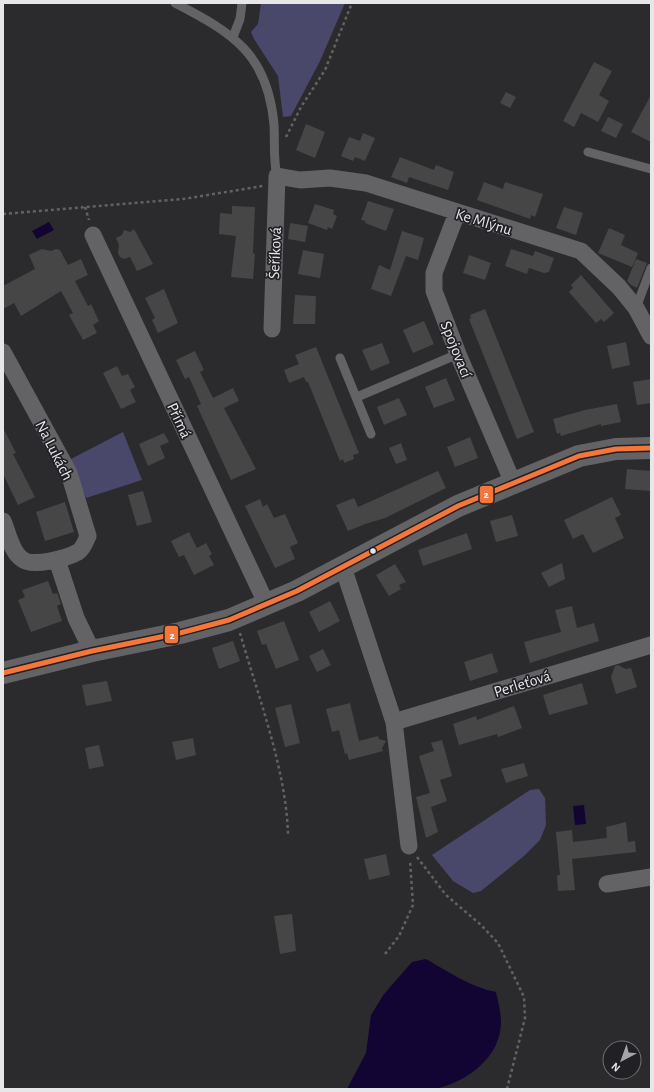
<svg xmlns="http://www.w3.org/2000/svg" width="654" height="1092" font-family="'Alegreya Sans',sans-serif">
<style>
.green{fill:#4a486a}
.water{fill:#120534}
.building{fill:#464646}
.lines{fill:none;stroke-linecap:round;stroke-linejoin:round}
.path{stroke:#626264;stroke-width:2.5;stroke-dasharray:3 3;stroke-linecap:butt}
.service{stroke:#636365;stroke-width:9}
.minor{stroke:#636365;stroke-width:17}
.tertiary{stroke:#636365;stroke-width:22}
.bus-1-casing{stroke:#202025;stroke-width:8}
.bus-1{stroke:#f5763a;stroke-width:5}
.bus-dot{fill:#e7e7ea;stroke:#202025;stroke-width:1.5}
.labels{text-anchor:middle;stroke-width:3.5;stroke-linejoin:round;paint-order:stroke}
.street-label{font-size:16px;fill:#e7e7ea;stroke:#202025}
.line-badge{stroke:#202025;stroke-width:1.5}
.badge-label{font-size:11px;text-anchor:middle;font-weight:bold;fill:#fff}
</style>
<rect width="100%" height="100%" fill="#2b2b2e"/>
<!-- green -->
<path class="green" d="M261,3H345L320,61L291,116L283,117L278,76L254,39L251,32L258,24Z
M123,432L142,480L86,498L69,460Z
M539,789L545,798L546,825L540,840L524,856L481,891L473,893L453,881L432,855L530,790Z"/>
<!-- water -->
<path class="water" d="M49,222L54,230L37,239L32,231Z
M584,805L586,824L575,825L573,806Z
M426,959C449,972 470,987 496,992C498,1001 501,1012 501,1022C501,1057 467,1082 435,1089H347L366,1053L371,1015L384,994L412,962Z"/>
<!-- building -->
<path class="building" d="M594,62L612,71L599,95L609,101L598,122L581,113L574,127L563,121Z
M506,92L516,97L510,108L500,103Z
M651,95V142L631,132Z
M608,117L623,124L616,138L601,131Z
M306,124L325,132L315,158L296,150Z
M363,133L375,138L365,161L355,157L353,161L341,156L349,137L360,141Z
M400,157L434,170L436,165L454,172L448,190L409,177L407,183L391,177Z
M484,182L503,189L505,182L543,194L535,217L531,215L530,219L477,200Z
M368,201L394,209L386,231L365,223L366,221L361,220Z
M315,204L334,210L333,214L337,216L332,229L328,227L327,230L308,223Z
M232,206L255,207L253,253L255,254L253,279L231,277L236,236L219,234L220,213L232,214Z
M564,207L583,213L576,235L556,228Z
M290,223L308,226L305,242L288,239Z
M609,228L625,235L621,245L638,253L632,267L598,253Z
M134,229L153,264L137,271L130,257L124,259L120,257L118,253L119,245L116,238L122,235L124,230L130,232Z
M402,231L424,238L418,260L406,256L391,296L371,289L379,265L390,270Z
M42,249L51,251L56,249L60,250L68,265L81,259L88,275L75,281L88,306L91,304L99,321L93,325L97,333L83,340L69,315L73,313L61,291L21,316L14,303L3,309V286L35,269L29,255Z
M511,249L533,256L535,251L554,258L549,272L544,273L529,268L527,274L505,266Z
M303,250L324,254L320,278L298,274Z
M469,255L491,263L485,280L463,273Z
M636,259L647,263L637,288L631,285L627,281Z
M581,275L614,313L604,322L601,319L596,323L569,292L573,288L571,285Z
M164,289L178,323L158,333L152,320L155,318L145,298Z
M295,295L316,296L315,324H293Z
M485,309L534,432L517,439L469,319L471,318L470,315Z
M424,321L434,344L413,353L403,330Z
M626,342L630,365L612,369L607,346Z
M382,343L390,363L371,371L362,350Z
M316,347L359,453L353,455L354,459L344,463L343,459L340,461L308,382H306L304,377L289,383L284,370L299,364L295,355Z
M195,351L204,370L200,372L213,398L233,388L239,401L224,408L256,469L231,480L197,406L201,404L189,377L185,379L176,360Z
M117,366L122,376L128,374L135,387L130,390L136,402L121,409L103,373Z
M446,378L455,400L434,408L425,387Z
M651,379V403L637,405L633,382Z
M399,398L407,415L384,425L377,407Z
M617,404L621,422L601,426V424L561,436L560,433L557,434L553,419L585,410Z
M3,428L16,453L13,454L35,497L18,505L3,474Z
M164,433L169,442L160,446L165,458L148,466L139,444Z
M470,437L478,458L455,467L447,447Z
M401,443L407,460L396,464L389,448Z
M627,469L651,471V491L625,489Z
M438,471L446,488L385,518L365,524L348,531L336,505L354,498L358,507Z
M143,491L152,522L137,526L128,495Z
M612,497L621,515L615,518L624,538L593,553L583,534L573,539L564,520Z
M260,499L263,507L267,504L274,518L285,514L298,543L290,547L295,559L275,568L245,506Z
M65,502L74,532L45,541L36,512Z
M512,515L518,536L496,542L490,521Z
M189,532L197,548L206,543L212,554L209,556L214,565L194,575L184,555L179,557L171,541Z
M467,533L472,549L423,566L418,550Z
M562,563L565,579L549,587L541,573Z
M395,564L406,582L399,585L401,589L389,596L376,575Z
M48,581L53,594L57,593L61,604L57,606L62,621L31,632L18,600L25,597L22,590Z
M330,601L340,621L319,632L309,612Z
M572,606L577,628L594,623L599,641L530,663L524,642L561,632L555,610Z
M284,621L299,660L276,669L266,644L262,645L257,631Z
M233,641L240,661L219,669L212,648Z
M323,649L331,665L317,672L309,656Z
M492,653L498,672L470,681L464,662Z
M618,665L626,669L631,668L637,687L616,694L611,677L615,666Z
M107,681L112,701L86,706L82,685Z
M582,683L588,704L549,715L543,695Z
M350,703L359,741L378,736L379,739L386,741L382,748L383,751L349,760L347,753L345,754L339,730L332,732L326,709Z
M291,704L300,743L285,747L275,708Z
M514,706L522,728L498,737L497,734L459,745L453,724L476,716L477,720Z
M193,738L196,755L176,760L172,742Z
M442,740L452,776L440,780L447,801L431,807L438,832L426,838L416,797L430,793L419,756L434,751L431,743Z
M99,745L104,766L89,769L85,748Z
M524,763L528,776L506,783L501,769Z
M626,822L628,842L635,841L636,852L572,859L575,890L558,891L557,875H560L556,832L572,830L573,842L607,838L606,827Z
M386,854L390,875L369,880L364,859Z
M292,914L296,951L280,954L274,916Z"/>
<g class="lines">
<!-- path -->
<path class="path" d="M286,137L301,107L325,70L352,3
M85,207L89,220
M3,214L183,199L263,186
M240,633C258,696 286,769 288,834
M417,857L446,895L481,925L498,943L524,997L525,1018L507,1089
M385,954L399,936L413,905L410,860"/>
<!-- service -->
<path class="service" d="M175,3C233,33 268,54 274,125C275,143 273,159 277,176
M233,37L240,19L242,3
M588,152L651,169
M636,308L651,268
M340,358L371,434
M357,397L458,354"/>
<!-- minor -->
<path class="minor" d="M457,213L434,273V291L458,354L513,483
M93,235L267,605
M272,329L277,176L300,180L330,178L366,183L581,251L619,287L636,308L651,336
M3,352L69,473L88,536C86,541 83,549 78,552C67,558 32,568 22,559C11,552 8,532 3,521
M57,560L76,618L92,651
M343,567L394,722L651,645
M394,722L409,846
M607,884L651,877"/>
<!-- tertiary -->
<path class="tertiary" d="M3,673L92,651L180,633L229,620L297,591L458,506L579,456L616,449L651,448"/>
<!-- bus-1 casing -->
<g class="bus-1-casing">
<path id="bus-1" d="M3,673L92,651L180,633L229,620L297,591L458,506L579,456L616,449L651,448"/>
</g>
<!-- bus-1 -->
<use href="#bus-1" class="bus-1"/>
</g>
<!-- markers -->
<circle class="bus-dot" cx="373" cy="551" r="3.5"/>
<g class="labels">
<!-- street labels -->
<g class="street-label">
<text transform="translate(484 221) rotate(17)" y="6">Ke Mlýnu</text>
<text transform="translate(274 253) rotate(-88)" y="6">Šeříková</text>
<text transform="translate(457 349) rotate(68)" y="6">Spojovací</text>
<text transform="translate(180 420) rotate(65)" y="6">Přímá</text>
<text transform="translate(55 450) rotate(63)" y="6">Na Lukách</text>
<text transform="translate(522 683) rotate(-17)" y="6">Perleťová</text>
</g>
</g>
<g class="line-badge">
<rect x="479" y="485" width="15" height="19" rx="4" fill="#f5763a"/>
<rect x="164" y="625" width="15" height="19" rx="4" fill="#f5763a"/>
</g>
<g class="badge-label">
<text x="486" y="498">2</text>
<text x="172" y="639">2</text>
</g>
<!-- border -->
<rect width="654" height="1092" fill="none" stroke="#e7e7ea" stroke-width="8"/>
<!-- north arrow -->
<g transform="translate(622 1060) rotate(221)"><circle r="19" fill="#202025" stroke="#707074"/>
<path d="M0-3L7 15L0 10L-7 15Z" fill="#a5a5a8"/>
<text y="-6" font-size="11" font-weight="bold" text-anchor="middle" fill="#e7e7ea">N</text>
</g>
</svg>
